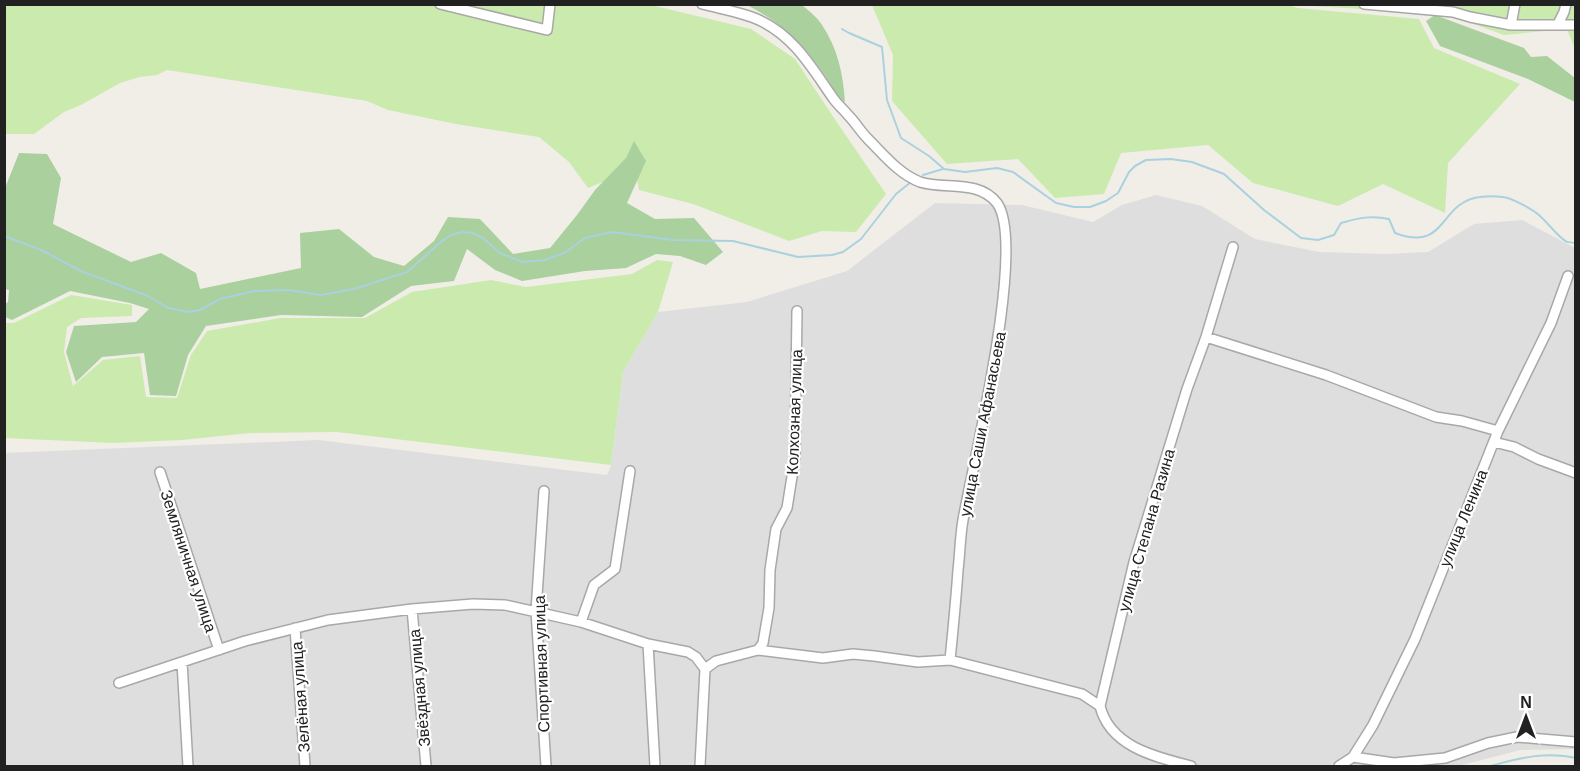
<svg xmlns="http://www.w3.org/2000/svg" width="1580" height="771" font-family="Helvetica,sans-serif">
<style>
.residential{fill:#dfdede}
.grass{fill:#caeaae}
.forest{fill:#aad09d}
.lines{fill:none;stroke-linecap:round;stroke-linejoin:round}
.stream{stroke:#a9d1de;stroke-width:2}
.minor-casing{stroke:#a8a8a8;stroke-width:12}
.minor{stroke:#fff;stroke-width:9}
.labels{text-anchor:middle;stroke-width:4.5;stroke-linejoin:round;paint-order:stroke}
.street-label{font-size:16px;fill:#212121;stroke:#fff}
</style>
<rect width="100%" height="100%" fill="#f1eee8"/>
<!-- residential -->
<path class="residential" d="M1156,195L1202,206L1255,239L1319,252L1385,254L1428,252L1474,224L1522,220L1575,248V749L1520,750L1459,766H5L4,453L318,440L607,475L611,465L623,372L658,312L747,302L847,271L935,203L1022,205L1093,222L1122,205Z"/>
<!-- grass -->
<path class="grass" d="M5,5H651L751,29L795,59L836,121L886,194L856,232L822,231L789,241L693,204L639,190L635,169L588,188L569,162L539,137L456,124L388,110L367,101L167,70L157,75L140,77L120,83L81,105L64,112L34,134H5Z
M1288,5L1298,8L1419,19L1434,48L1520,84L1448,163L1445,213L1383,184L1338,206L1253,183L1208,145L1121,153L1104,194L1055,198L1018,159L947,164L892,101L893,55L872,5Z
M1296,5H1575V49L1567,29L1504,35L1446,14Z
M657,260L673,262L658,312L623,372L611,465L337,432L250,433L182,440L112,443L5,438V323H14L71,295L132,305V316L81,318L67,327L64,352L73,386L103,360L140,356L146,397L177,398L191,355L207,331L280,318H365L412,292L491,280L526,287L632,274Z"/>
<!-- forest -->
<path class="forest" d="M747,5H802C809,11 817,17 822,25C838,49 843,74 845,102C834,95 831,83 823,73C802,42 780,22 747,5Z
M1435,15L1524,48L1531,57L1547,56L1575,78V102L1528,79L1440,46L1426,21Z
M634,141L646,161L627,203L655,219L694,218L723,252L706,265L680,256L656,254L626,268L585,271L522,281L495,270L467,249L454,281L411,286L362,317L281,315L206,326L188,355L176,396L150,395L144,353L102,357L76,382L66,352L74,326L136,322L149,309L130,303L70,291L12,320L5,317V304L8,302L9,290L4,289L5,188L19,153L47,154L61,178L53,224L131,262L161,253L196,273L200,289L301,268L300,233L339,229L374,257L404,266L434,241L448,217L480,219L513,254L550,248L577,215L595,190L626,158Z"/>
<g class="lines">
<!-- stream -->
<path class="stream" d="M842,29L849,33L882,47L887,100L901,138L929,156L944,169L965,172L997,168L1013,172L1056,203L1074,207H1090L1106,201L1118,193L1129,172L1135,166L1146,160L1171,159L1192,162L1224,174L1264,210L1301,238L1318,240L1334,235L1341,223C1358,218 1372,215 1389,219L1395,233C1448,253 1438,202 1480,197C1487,196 1496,196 1503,197C1512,198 1534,210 1540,216C1547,222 1559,238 1567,242C1568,242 1574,243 1576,243
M923,175L943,169
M4,236L41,250L83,272L148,296L168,308L189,312L200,310L220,299L254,291L288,290L321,295L354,289L407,272L442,241L451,235L462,232L473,233L483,238L500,253L522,262L545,260L566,252L585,238L612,232L673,240L733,241L798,257L832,255L843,252L861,239L896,194L911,182
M1491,766C1518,758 1548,751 1576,758"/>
<!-- minor casing -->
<g class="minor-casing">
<path id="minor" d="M440,4L547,30L550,4
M702,4C721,9 742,12 759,20C794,36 812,68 833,98C837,104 843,109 848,115C856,123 860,131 868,139C884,155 899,174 920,182C945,190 978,179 997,203C1027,245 973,463 963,520C960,537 960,554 958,570C956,600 953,630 950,660
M1364,4L1453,12L1470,17L1511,25H1576
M1558,24L1564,12L1566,4
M1511,25L1515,4
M1206,337L1326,375L1436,417L1462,421L1498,431
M1494,442L1514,447L1538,459L1576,473
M160,472L219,650
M544,491L536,611L546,766
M412,609L426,766
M581,622L594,585L615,569L630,471
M295,628L305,766
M648,644L655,766
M758,650L763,643L769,608L770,570L776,529L787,508L795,458L797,311
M182,662L188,766
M119,683L245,641L328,620L412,609L473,604L505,605L581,622L648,644L688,652L696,657L705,669L716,661L758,650L823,658L853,654L874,656L918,662L950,660L1082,694L1100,706
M1353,757L1394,763L1445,758L1488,743L1517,737L1576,742
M700,766L705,669
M1191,766C1156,757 1110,747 1100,706L1134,562L1187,389L1206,337L1233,247
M1339,766L1353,757L1373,725L1415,639L1498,431L1551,323L1568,276"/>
</g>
<!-- minor -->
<use href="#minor" class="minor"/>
</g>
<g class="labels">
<!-- street labels -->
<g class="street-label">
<text transform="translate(794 412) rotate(-88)" y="6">Колхозная улица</text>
<text transform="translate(982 424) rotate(-79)" y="6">улица Саши Афанасьева</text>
<text transform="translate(1463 518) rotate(-68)" y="6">улица Ленина</text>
<text transform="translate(1146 530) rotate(-74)" y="6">улица Степана Разина</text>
<text transform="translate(189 561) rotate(72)" y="6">Земляничная улица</text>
<text transform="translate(541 664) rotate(-92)" y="6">Спортивная улица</text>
<text transform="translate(419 688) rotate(-95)" y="6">Звёздная улица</text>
<text transform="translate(300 697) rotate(-94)" y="6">Зелёная улица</text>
</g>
</g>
<!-- border -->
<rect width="1580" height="771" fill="none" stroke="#212121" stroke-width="12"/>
<!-- north arrow -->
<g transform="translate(1526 717)" stroke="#ffffff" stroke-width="4.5" paint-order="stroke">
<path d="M0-4.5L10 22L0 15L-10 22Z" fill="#212121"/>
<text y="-9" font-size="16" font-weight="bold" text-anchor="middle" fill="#212121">N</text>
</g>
</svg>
